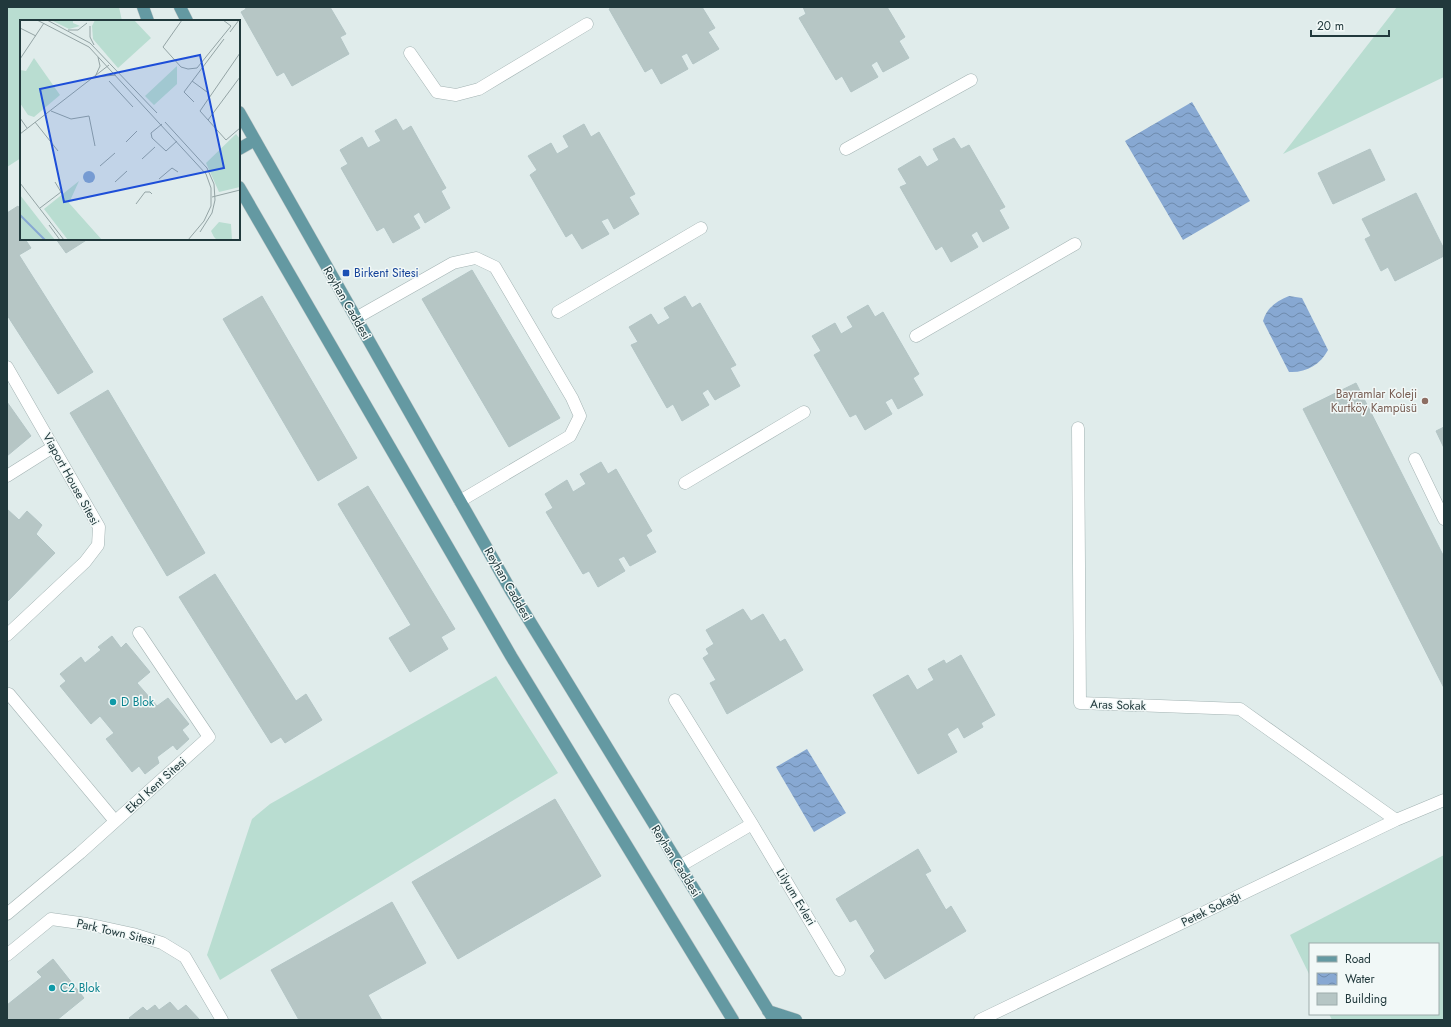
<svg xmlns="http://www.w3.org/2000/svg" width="1451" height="1027" font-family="Jost,sans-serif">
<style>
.grass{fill:#b9ddd1}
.water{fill:url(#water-waves)}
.building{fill:#b6c6c5;stroke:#b3c5c5}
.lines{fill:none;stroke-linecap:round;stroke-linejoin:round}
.minor-casing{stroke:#a3b3b3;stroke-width:13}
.major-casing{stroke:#c1c8c8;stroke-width:13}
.minor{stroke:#fff;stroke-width:12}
.major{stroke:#6499a2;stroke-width:12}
.transit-dot{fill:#1a4fb4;stroke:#f1f8f7;stroke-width:1.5}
.education-dot{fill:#8d6e63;stroke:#f1f8f7;stroke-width:1.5}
.culture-dot{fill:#0f9aa8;stroke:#f1f8f7;stroke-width:1.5}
.labels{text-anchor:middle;stroke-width:3;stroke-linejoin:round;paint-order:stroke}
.transit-label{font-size:12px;fill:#164399;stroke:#f1f8f7;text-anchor:start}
.street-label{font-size:12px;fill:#21393c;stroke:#f1f8f7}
.education-label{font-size:12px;fill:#785e54;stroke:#f1f8f7;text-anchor:end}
.culture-label{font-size:12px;fill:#0d838f;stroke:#f1f8f7;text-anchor:start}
.inset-river{fill:none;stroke:#87a8d2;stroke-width:2}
.inset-road{fill:none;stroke:#94a4a5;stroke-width:1}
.view{fill:#1d4ed8;fill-opacity:0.15;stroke:#1d4ed8;stroke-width:2}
.inset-edge{fill:none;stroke:#21393c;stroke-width:2}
</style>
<defs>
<pattern id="water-waves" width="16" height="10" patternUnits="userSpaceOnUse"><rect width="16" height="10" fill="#87a8d2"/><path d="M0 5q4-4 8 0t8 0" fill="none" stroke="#6e8aac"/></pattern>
</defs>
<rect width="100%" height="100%" fill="#e0eceb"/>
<!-- grass -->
<path class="grass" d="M7,7H119L122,21H21V158L7,167Z
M1397,7H1444V77L1283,154Z
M496,676L558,773L220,980L207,955L252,819L270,804Z
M1444,855V1020H1332L1329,1014H1438V944H1310V976L1290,935Z"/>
<!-- water -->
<path class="water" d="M1192,102L1250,201L1183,240L1125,141Z
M1289,296L1302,298L1328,350C1320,365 1306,373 1289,372L1263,321C1267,308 1276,301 1289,296Z
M807,749L846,813L814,832L776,767Z"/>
<!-- building -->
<path class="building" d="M245,7H330L346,34L340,37L349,54L292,86L284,72L277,76L241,12L246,9Z
M613,7H702L715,28L708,32L719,49L693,64L687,53L681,56L688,69L661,84L652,68L645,72L609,9Z
M803,7H887L905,37L899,41L909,58L883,72L877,61L871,65L878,77L851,92L842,76L836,80L799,18L806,14Z
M396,119L403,131L411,126L446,188L441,191L450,208L425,223L419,212L413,216L420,228L393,243L384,227L377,231L341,168L348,164L340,150L362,137L368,148L381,141L375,131Z
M584,124L591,137L599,132L635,194L629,197L639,214L614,229L608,218L601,221L609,234L582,249L572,233L566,237L530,175L537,170L528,156L551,143L557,154L569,147L563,136Z
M954,138L961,149L969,145L1005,207L999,210L1009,228L983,242L977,231L971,235L978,247L951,262L942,246L936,250L900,187L907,184L898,169L920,156L927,167L939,160L933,149Z
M1370,149L1385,180L1333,204L1318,173Z
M1416,193L1444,249V256L1395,281L1388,267L1381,271L1365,239L1371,236L1362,219Z
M18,206L21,211V239H25L31,248L19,255L93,372L58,394L7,315V213Z
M56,239H88L66,253Z
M472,270L560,418L509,447L422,299Z
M262,296L357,458L318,481L223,319Z
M685,296L692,308L700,303L736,365L730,368L740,386L715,400L708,389L702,393L709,405L682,421L673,404L667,408L631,345L638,342L629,327L651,314L658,325L670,318L664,308Z
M868,305L875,317L883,312L919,374L913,378L923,395L898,409L892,398L885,402L892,414L865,430L856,414L850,417L814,355L821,351L812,336L835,323L841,334L853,327L847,317Z
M1356,383L1444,557V688L1303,409Z
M108,390L205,553L167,576L70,413Z
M7,402L31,436L7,456Z
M1444,427V448L1436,431Z
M601,462L608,474L616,469L652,531L646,535L656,552L630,566L624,556L618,559L625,571L598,587L589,571L583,574L546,512L553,508L545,494L567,480L573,492L586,484L580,474Z
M368,486L455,629L441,637L448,649L410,672L389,638L411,625L338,504Z
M7,509L19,520L27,511L42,525L36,534L55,553L7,602Z
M215,574L296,701L306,694L322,720L285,743L281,737L271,743L179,597Z
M743,609L751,621L763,614L780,642L785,639L803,670L727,714L710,683L716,680L703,658L709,654L706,649L714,644L706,630Z
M112,636L121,648L126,643L150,672L137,683L157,706L168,698L189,724L182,730L189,739L177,750L173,745L157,757L159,763L145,774L139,766L132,772L106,739L114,733L100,716L91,724L60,686L66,681L60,674L81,657L85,663L101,650L98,647Z
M961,655L995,715L981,723L983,727L964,738L958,727L947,734L957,752L918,774L873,695L908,675L917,690L934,680L928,669L944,660L946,664Z
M555,799L601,876L458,959L412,882Z
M918,849L931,871L925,874L946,910L951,906L966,931L885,979L870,956L875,951L856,919L850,922L836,899Z
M392,902L426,963L368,995L382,1020H299L271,970Z
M53,959L84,998L57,1020H7V1005L42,977L37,972Z
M170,1002L178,1011L186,1005L200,1020H131L129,1018L143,1007L147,1011L155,1005L159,1010Z"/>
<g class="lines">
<!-- minor casing -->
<g class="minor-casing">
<path id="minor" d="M410,53L437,92L456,95L479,89L587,24
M846,149L971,80
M558,312L701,228
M356,318L453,263L476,258L495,267L572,398L580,416L570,436L460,501
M916,336L1075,244
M7,367L99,527L98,545L85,562L7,635
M1078,428L1080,703L1240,709L1396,820
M1415,459L1444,519
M7,476L53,447
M685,483L804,412
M9,694L115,821
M675,700L752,824L839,970
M680,866L752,824
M7,914L80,853L209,737L139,633
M7,955L51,919L87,924L133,934L162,943L185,957L222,1020
M980,1020L1396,820L1444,800"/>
</g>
<!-- major casing -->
<g class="major-casing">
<path id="major" d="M143,7L148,21
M180,7L187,21
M239,112L510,589L774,1020
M239,149L255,140
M239,187L511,656L733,1020
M768,1011L796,1020"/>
</g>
<!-- minor -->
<use href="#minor" class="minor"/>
<!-- major -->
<use href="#major" class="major"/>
</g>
<!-- markers -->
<rect class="transit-dot" x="342" y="269" width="8" height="8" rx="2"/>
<circle class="education-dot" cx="1425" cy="401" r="4"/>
<g class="culture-dot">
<circle cx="113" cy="702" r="4"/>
<circle cx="52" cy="988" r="4"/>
</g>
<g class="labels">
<!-- transit labels -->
<g class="transit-label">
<text x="354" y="277">Birkent Sitesi</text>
</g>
<!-- street labels -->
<g class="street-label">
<text transform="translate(347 303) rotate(60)" y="4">Reyhan Caddesi</text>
<text transform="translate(71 479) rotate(61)" y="4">Viaport House Sitesi</text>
<text transform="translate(508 584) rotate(60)" y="4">Reyhan Caddesi</text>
<text transform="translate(1118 705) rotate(2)" y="4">Aras Sokak</text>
<text transform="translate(156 785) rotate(-42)" y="4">Ekol Kent Sitesi</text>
<text transform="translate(676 861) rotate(58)" y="4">Reyhan Caddesi</text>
<text transform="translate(796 897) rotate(59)" y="4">Lilyum Evleri</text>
<text transform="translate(1211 909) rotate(-26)" y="4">Petek Sokağı</text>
<text transform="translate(116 932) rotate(13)" y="4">Park Town Sitesi</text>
</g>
<!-- education labels -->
<g class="education-label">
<text x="1417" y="398">Bayramlar Koleji<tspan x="1417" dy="14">Kurtköy Kampüsü</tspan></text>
</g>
<!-- culture labels -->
<g class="culture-label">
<text x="121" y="706">D Blok</text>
<text x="60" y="992">C2 Blok</text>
</g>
</g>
<!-- overview -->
<g transform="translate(20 20)">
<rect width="220" height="220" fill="#e0eceb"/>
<path d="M31,0H53V3L60,6L49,9ZM14,38L40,75L14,97L8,95L0,83V50L6,51ZM157,46V64L134,85L125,76ZM216,114L220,119V167L199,172L186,143ZM59,161L49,183L82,220H48L24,189ZM0,175L35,220H0ZM199,202L211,204L212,220H197L194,217L191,211Z" fill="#b9ddd1"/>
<path d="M75,0H114L131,18L98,48L73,19L72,6Z" fill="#b9ddd1"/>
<path d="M63 157a6 6 0 1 1 12 0a6 6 0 1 1-12 0Z" fill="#87a8d2"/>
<path class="inset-river" d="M0,195L25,220"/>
<path class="inset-road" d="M17,0L69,27L186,154L191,168V186L184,201L168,220M27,0L70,23L137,93M162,0L143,27L161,47L168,49L177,48L211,6L203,0M70,6V17L74,25M0,8L16,16M48,10H58L67,3M210,12L219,0M220,33L180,91L206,120L220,108M0,39L24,3M75,57L80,46L78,37M75,57L96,55M89,61L113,87M172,61L187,72M174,82L164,72L204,19M31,91L51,99L69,96L75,126M0,98L7,108M188,100L220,57M15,102L38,131M145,102L187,148L194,164L195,180L192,193L180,212M142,104L131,113L132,118L146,131L157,121M0,114L89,45M106,122L117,111M122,139L135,127M80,146L95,133M139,159L152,148L158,152M95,162L107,151M0,163L44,220M192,177L220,170M116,184L125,172H130L132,174M20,188L41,172L35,162M29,205L40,220"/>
<path class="view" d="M180,35L204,148L44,182L20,69Z"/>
<rect width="220" height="220" class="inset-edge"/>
</g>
<!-- border -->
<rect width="1451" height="1027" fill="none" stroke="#21393c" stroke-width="16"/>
<!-- legend -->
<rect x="1309" y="943" width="130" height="72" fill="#f1f8f7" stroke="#9eacac"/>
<rect x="1317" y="956" width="20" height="6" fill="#6499a2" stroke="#9eacac"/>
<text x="1345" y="963" font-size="12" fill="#21393c">Road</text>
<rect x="1317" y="973" width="20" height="12" fill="url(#water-waves)" stroke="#9eacac"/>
<text x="1345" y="983" font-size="12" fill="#21393c">Water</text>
<rect x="1317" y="993" width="20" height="12" fill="#b6c6c5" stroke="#9eacac"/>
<text x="1345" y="1003" font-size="12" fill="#21393c">Building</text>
<!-- scale -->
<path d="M1311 30v6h78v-6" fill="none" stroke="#21393c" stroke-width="2"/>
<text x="1317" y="30" font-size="12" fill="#21393c" stroke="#f1f8f7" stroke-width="3" paint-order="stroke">20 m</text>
</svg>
